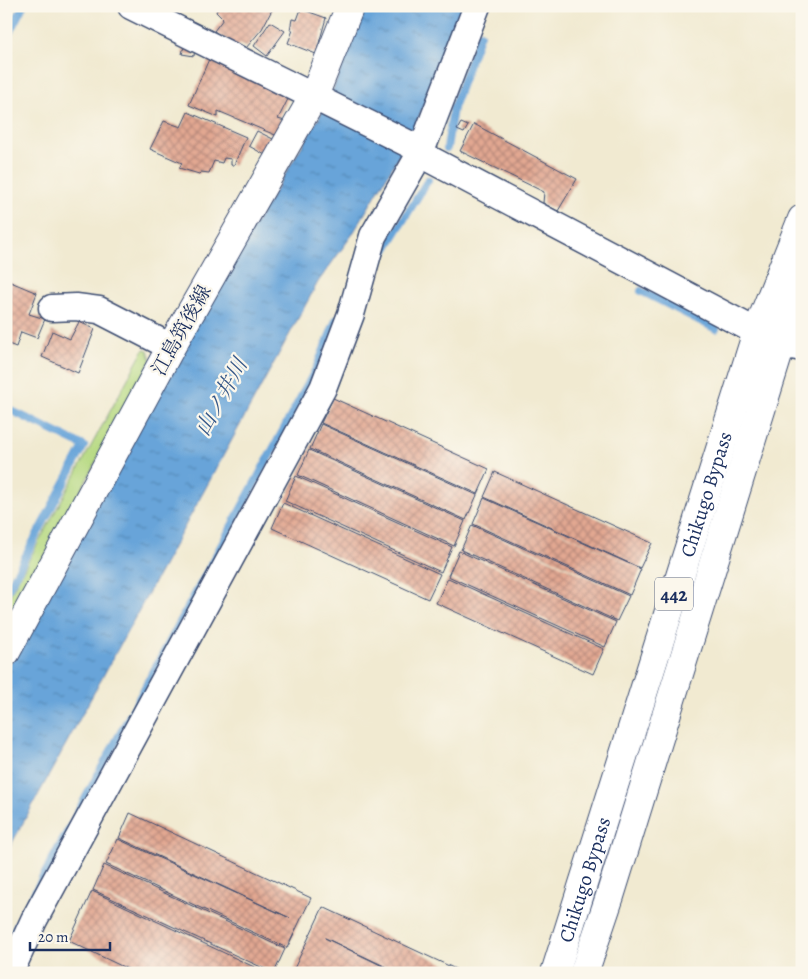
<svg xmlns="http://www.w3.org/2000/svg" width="808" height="979" font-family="Alegreya,'Noto Serif JP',serif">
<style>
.green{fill:#b6d981;stroke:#688470}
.water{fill:url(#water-ripples);stroke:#416a9c}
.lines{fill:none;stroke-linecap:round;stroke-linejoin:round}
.stream{stroke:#67a4d9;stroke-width:8}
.building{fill:url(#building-cross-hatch)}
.minor-casing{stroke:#3b4b6f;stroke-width:29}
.secondary-casing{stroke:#3b4b6f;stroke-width:30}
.trunk-casing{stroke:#3b4b6f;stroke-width:30}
.minor{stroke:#fff;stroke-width:26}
.secondary{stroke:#fff;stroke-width:28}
.trunk{stroke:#fff;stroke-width:28}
.labels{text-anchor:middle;stroke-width:4.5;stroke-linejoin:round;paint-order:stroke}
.shield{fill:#fbf7ec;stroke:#5e6b89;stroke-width:1}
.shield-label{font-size:19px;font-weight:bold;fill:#1b2f5e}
.street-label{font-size:20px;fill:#1b2f5e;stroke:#fbf7ec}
.water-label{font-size:21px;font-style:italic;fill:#365889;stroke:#fbf7ec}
</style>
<defs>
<pattern id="water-ripples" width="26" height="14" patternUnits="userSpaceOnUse" patternTransform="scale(1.25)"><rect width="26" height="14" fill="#67a4d9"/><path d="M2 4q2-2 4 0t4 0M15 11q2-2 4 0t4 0" fill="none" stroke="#5486b3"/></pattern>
<pattern id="building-cross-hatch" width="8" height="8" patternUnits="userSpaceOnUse" patternTransform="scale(1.25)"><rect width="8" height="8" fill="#e2a791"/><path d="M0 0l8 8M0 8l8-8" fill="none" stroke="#b6887a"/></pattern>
</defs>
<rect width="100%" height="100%" fill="#fbf7ec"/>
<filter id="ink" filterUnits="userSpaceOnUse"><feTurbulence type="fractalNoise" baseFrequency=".02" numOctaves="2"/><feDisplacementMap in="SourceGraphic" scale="10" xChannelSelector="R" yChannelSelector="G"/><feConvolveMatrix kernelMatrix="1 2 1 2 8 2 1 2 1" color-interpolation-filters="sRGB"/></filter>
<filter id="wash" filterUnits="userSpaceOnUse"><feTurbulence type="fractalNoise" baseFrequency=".0096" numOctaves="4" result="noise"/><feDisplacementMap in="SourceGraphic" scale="20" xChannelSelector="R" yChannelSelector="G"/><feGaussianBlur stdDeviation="1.12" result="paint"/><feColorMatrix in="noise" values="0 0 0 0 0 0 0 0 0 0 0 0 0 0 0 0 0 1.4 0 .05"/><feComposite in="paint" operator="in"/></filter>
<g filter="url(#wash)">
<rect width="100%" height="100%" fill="#f1ead1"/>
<!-- green -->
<path class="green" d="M144,349L148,350L151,360L6,629V602Z"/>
<!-- water -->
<path class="water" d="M366,6H463L412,134L352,235L318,282L6,854V671L190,333L320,116L332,92Z"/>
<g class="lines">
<!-- stream -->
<path class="stream" d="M6,39L23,6
M447,148L453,108L480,34
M384,252L428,180
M641,291L716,329
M6,408L84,446L6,593
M6,946L316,369L336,320"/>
</g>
<g id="blocks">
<!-- building -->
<path class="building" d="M219,6H274L262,29L246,48L240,44L237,47L214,31L223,19L216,12Z
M301,9L326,18L316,54L288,43L293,30H290L292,19L297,20Z
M270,22L285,31L267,56L254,46Z
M184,46L195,47L194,56L182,54Z
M209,59L291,93L278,119L285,121L280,137L218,111V117L189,105Z
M188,112L246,137L234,165H231V159L224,158L222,163L214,161L209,173L201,172L199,174L179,168L182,163L150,149L164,121L181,127Z
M461,123L468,126L464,133L457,130Z
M474,124L577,179L558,211L543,203L544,192L460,151Z
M257,131L277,141L267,156L249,146Z
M6,280L37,293L29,314L45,319L37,338L21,332L16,347L6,343Z
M79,322L95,329L78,373L42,357L52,331L70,339Z
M333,398L489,469L478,494L321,423Z
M321,424L477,495L466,520L310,449Z
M309,450L465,521L454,546L298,475Z
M495,472L652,543L640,568L484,497Z
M296,476L452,547L441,572L285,501Z
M484,498L641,569L630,595L473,524Z
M283,503L440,574L428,599L272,528Z
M472,525L629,596L617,621L461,550Z
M459,551L616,622L605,647L448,576Z
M448,578L604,649L593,674L436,603Z
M130,813L311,898L287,948L106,864L118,839L290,918L119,838Z
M104,865L285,949L274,973L93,890Z
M92,891L267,973H136L69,941Z
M323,907L464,973H399L325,938L397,973H333L322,968L331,973H292Z"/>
</g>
</g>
<g filter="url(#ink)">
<use href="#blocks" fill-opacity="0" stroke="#3b4b6f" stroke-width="1"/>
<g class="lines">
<!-- minor casing -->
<g class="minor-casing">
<path id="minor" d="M131,6L411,145L420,154L757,332L781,344L802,348
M52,308L76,307L99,310L171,347
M6,971L14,964L34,920L323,388L351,314L373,236L420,154L477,6"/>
</g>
<!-- secondary casing -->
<g class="secondary-casing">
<path id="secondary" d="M6,652L171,347L314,96L350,6"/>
</g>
<!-- trunk casing -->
<g class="trunk-casing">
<g id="trunk">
<path id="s1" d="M555,973L757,332L802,219"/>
<path d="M584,973L610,896L802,278"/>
</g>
</g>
<!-- minor -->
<use href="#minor" class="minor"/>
<!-- secondary -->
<use href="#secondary" class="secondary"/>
<!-- trunk -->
<use href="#trunk" class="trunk"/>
</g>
</g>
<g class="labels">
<!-- shield labels -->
<rect class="shield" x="655" y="577.5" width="38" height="33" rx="4"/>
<g class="shield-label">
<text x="674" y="601">442</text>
</g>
<!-- street labels -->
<g class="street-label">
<text transform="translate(181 330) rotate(-61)" y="7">江島筑後線</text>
<text dy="7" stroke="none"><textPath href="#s1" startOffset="502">Chikugo Bypass</textPath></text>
<text dy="7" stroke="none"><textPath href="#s1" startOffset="98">Chikugo Bypass</textPath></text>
</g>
<!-- water labels -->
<g class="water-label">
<text transform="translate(221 397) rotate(-61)" y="7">山ノ井川</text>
</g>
</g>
<!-- margin -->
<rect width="808" height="979" fill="none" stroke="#fbf7ec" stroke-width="25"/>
<!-- scale -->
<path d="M30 942v8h80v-8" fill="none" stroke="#1b2f5e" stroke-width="2.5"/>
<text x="38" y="942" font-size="15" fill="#1b2f5e" stroke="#fbf7ec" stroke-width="4" paint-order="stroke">20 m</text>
</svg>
